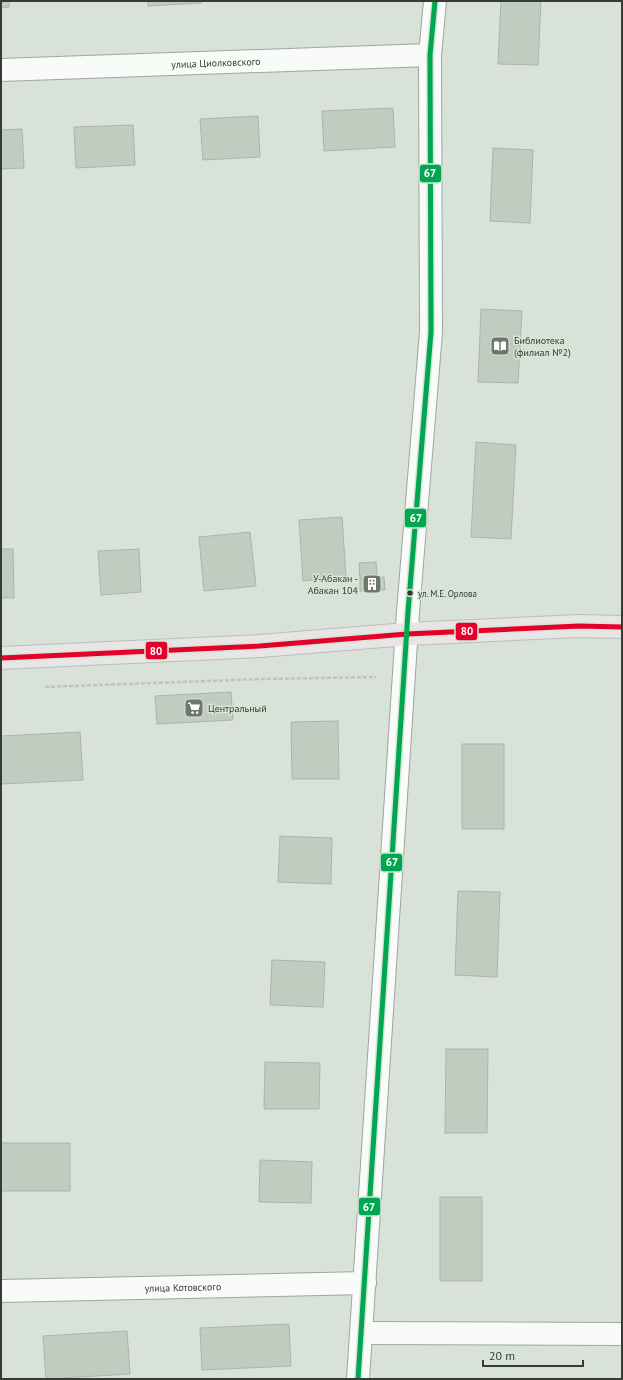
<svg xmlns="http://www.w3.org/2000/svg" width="623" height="1380" font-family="'PT Sans',sans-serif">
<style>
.building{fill:#c1ccc0;stroke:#acb3ac}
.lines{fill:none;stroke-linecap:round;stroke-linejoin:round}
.street-casing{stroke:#9ea69e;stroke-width:24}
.primary-casing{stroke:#babfb9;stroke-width:24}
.path{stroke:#bfc2bf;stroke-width:2.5;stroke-dasharray:4 2;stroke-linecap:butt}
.street{stroke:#f9fbf9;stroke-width:22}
.primary{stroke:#e8e5e6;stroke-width:22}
.bus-1-casing{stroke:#d5e6d4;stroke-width:8}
.bus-2-casing{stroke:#d5e6d4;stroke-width:8}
.bus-1{stroke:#e4002b;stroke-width:5}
.bus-2{stroke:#00a651;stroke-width:5}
.bus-dot{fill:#363c35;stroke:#d5e6d4;stroke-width:1.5}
.labels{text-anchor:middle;stroke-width:3;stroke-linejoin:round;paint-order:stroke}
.bus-label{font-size:9px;fill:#363c35;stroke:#d5e6d4;text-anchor:start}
.street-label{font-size:10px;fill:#363c35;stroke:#d5e6d4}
.poi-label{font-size:10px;fill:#363c35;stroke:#d5e6d4;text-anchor:start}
.line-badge{stroke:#d5e6d4;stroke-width:1.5}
.badge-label{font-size:11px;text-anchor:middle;font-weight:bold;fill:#fff}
</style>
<rect width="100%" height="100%" fill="#d8e2d8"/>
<!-- building -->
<path class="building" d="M1,1H9V7L1,8Z
M148,1H201V3L148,6Z
M501,1H541L538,65L498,64Z
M393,108L395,147L324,151L322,111Z
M258,116L260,157L203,160L200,119Z
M133,125L135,165L76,168L74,127Z
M22,129L24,168L1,169V130Z
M493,148L533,150L530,223L490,221Z
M481,309L522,311L518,383L478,382Z
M476,442L516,445L511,539L471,537Z
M342,517L346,577L303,581L299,520Z
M250,532L256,586L204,591L199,537Z
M1,549H13L14,598H1Z
M139,549L141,592L101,595L98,551Z
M376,562L377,578L360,579L359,563Z
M384,577L385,590L360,591V579Z
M231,692L233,720L157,724L155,696Z
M338,721L339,779H292L291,722Z
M80,732L83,780L1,784V736Z
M462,744H504V829H462Z
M280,836L332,838L331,884L278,882Z
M458,891L500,892L497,977L455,975Z
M272,960L325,962L323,1007L270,1005Z
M446,1049H488L487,1133H445Z
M265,1062L320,1063L319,1109H264Z
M1,1143H70V1191H1Z
M260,1160L312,1162L311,1203L259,1202Z
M440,1197H482V1281H440Z
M289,1324L291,1366L202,1370L200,1328Z
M127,1331L130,1374L46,1379L43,1336Z"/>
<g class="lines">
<!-- street casing -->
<g class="street-casing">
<g id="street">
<path id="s1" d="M1,70L430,55"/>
<path id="s2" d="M1,1291L365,1283"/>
<path d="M362,1333L622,1334"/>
<path d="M358,1379L408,612L431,332L430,55L435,1"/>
</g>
</g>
<!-- primary casing -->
<g class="primary-casing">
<path id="primary" d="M1,658L260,646L407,634L579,626L622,627"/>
</g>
<!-- path -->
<path class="path" d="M45,687L261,679L376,677"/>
<!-- street -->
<use href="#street" class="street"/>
<!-- primary -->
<use href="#primary" class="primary"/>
<!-- bus-1 casing -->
<g class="bus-1-casing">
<path id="bus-1" d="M1,658L260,646L407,634L579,626L622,627"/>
</g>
<!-- bus-2 casing -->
<g class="bus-2-casing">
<path id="bus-2" d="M358,1379L408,612L431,332L430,55L435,1"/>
</g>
<!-- bus-1 -->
<use href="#bus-1" class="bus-1"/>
<!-- bus-2 -->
<use href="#bus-2" class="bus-2"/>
</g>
<!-- icons -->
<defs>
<g id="library-square" transform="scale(1)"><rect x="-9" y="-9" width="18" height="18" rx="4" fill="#6f766e" stroke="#d5e6d4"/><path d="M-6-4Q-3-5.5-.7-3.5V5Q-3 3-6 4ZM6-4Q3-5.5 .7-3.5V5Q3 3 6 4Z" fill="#fff"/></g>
<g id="building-square" transform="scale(1)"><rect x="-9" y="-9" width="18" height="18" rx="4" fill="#6f766e" stroke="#d5e6d4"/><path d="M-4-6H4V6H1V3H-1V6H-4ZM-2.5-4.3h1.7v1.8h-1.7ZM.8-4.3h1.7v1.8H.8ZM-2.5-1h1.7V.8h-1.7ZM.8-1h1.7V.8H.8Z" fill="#fff"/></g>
<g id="supermarket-square" transform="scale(1)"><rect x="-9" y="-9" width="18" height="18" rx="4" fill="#6f766e" stroke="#d5e6d4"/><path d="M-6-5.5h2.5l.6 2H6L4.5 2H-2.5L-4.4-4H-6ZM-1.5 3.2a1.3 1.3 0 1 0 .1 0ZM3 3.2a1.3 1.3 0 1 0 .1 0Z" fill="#fff"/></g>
</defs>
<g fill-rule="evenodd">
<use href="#library-square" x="500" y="346"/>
<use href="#building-square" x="372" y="584"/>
<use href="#supermarket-square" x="194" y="708"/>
</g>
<!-- markers -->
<circle class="bus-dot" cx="410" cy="593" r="3.5"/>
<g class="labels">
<!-- bus labels -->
<g class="bus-label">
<text x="418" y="597">ул. М.Е. Орлова</text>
</g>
<!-- street labels -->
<g class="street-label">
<text dy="4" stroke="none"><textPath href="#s1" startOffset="215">улица Циолковского</textPath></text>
<text dy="4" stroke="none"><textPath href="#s2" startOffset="182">улица Котовского</textPath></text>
</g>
<!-- poi labels -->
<g class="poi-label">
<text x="514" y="344">Библиотека<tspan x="514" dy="12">(филиал №2)</tspan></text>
<text x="358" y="582" text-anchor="end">У-Абакан -<tspan x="358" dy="12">Абакан 104</tspan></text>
<text x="208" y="712">Центральный</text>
</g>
</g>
<g class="line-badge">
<rect x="419" y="164" width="23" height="19" rx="4" fill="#00a651"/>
<rect x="404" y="508" width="23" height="20" rx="4" fill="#00a651"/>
<rect x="455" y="622" width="23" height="19" rx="4" fill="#e4002b"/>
<rect x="145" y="641" width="23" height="19" rx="4" fill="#e4002b"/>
<rect x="380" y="853" width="23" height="19" rx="4" fill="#00a651"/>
<rect x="358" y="1197" width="23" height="19" rx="4" fill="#00a651"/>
</g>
<g class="badge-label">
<text x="430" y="177">67</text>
<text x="416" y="522">67</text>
<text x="467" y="635">80</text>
<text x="156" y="655">80</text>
<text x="392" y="866">67</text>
<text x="369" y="1211">67</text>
</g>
<!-- border -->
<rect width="623" height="1380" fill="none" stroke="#363c35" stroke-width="4"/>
<!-- scale -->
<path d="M483 1360v6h100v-6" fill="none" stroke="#363c35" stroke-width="2"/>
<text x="489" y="1360" font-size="12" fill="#363c35" stroke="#d5e6d4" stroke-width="3" paint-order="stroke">20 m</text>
</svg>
